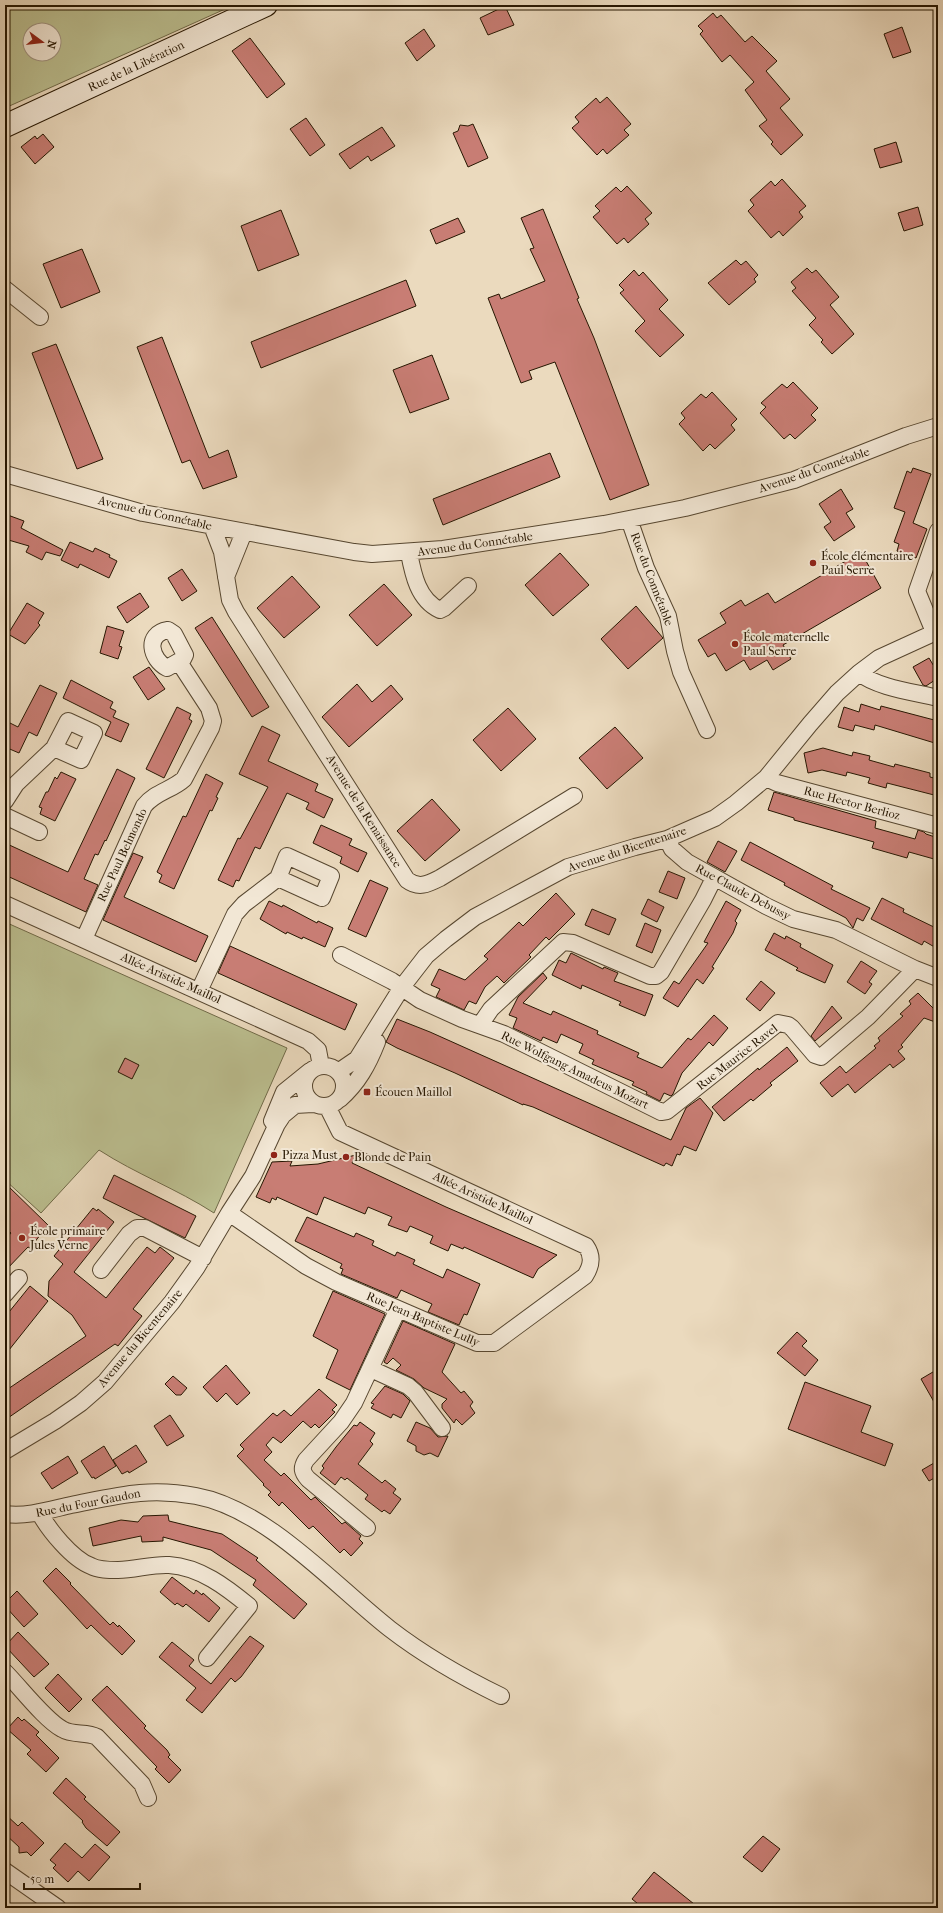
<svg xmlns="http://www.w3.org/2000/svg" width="943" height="1913" font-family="'IM FELL French Canon',serif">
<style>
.green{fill:#bbbe8f;stroke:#706a48;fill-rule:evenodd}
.building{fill:#c87d74;stroke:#261601}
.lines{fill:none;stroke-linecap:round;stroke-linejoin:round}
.street-casing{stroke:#574730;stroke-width:18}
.secondary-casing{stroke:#261601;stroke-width:24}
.street{stroke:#f2e7d5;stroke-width:16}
.secondary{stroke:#f2e7d5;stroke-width:22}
.poi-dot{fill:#8f2418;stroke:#f2e7d5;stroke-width:1.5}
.labels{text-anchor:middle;stroke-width:4;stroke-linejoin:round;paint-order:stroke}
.street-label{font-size:12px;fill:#261601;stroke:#f2e7d5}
.poi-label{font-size:12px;fill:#261601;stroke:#f2e7d5;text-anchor:start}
</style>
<rect width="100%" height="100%" fill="#ebdabe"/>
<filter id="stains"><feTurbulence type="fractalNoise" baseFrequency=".005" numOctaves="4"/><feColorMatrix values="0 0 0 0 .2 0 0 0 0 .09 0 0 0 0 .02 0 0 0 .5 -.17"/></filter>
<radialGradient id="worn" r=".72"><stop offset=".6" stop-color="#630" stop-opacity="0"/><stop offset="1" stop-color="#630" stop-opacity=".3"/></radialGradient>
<!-- green -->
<path class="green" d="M5,5H234L5,108ZM30,30H54V54H30Z
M5,922L287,1048L214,1213C177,1189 136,1174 99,1150L41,1213L5,1180Z"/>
<!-- building -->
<path class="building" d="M505,6L514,25L488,35L480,18Z
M713,13L717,18L721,15L745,42L752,36L777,61L766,71L790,99L780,108L803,135L781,155L771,144L773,142L759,126L767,120L745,90L754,82L730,55L722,62L700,34L703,31L698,26Z
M902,27L911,52L893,58L884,34Z
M424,29L435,46L417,61L405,43Z
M250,38L285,84L267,98L232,51Z
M607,97L631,124L624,130L629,135L607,154L603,149L597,155L572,128L579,122L575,117L596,98L600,103Z
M306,118L325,145L310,156L290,129Z
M473,124L488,158L468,167L453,133L458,131L460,125L468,126Z
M382,127L395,146L371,161L368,156L350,169L339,154Z
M43,134L54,147L35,164L21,147L35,136L37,139Z
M896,142L902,162L880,168L874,149Z
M782,179L806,206L799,212L803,217L783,236L779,231L771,238L748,211L754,205L750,200L771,181L775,186Z
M627,186L652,213L645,219L649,224L628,243L624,238L617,244L593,217L600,211L595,206L616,187L621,192Z
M918,207L923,225L904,231L898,213Z
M543,209L579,298L577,299L594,338L649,485L610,500L555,362L529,371L532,379L521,383L488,298L499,294L501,299L545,281L530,249L534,248L521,218Z
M281,210L299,255L258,271L241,226Z
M458,218L465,232L436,244L430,230Z
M82,249L100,292L61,308L43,264Z
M736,260L741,265L746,261L758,275L754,279L756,282L729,305L708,283Z
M807,268L812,273L816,270L839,297L830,305L854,334L832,354L821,342L823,340L809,325L816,318L792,291L796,288L791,282Z
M634,270L639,276L643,272L668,300L659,309L684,335L660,357L635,331L645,321L620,293L624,290L619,285Z
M406,280L416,306L261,368L251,342Z
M162,337L209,458L228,450L237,477L203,489L190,460L182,463L137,347Z
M56,344L103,459L77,469L32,353Z
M432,355L449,399L410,413L393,370Z
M793,382L818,408L811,415L816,420L795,439L790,434L784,439L760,413L766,407L761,403L782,384L787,388Z
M712,392L737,419L731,425L735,430L715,449L710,444L703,451L679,424L685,418L681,413L701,394L706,398Z
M550,453L560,477L443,525L433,499Z
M913,468L931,474L913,523L927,529L916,558L897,551L899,544L894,542L905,512L894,508L907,471L911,473Z
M841,489L853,509L846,513L855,527L834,541L824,527L831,522L819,504Z
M5,514L24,521L21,528L63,550L60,556L46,552L42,560L26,552L29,546L5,539Z
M70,542L93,552L95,548L110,555L109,557L117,561L109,578L80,564L78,568L61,560Z
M861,552L881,588L783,645L791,659L773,670L767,660L750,670L744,660L726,671L715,653L708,657L698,640L726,623L720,613L741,600L745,606L768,593L775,603Z
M560,553L589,585L553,616L525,585Z
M182,569L197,591L182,601L168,578Z
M292,576L320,607L284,638L257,608Z
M384,584L412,615L377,646L349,615Z
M140,593L149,607L127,623L117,607Z
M27,603L44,613L38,623L40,625L25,644L8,634Z
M636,606L663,638L628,669L601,639Z
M212,617L269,707L252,717L195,628Z
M107,626L124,631L119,646L122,647L118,659L100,653Z
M929,658L938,673V678L926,686L923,685L913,667Z
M149,667L165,689L148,700L133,677Z
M71,680L113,702L110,708L116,711L113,717L129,724L121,742L105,735L111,722L63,698Z
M357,684L372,702L391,685L403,699L349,747L322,717Z
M40,685L57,693L37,736L29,732L19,753L5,747V733L10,723L18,727Z
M861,704L880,710L881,706L938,721V744L875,725L874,730L855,725L853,731L838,727L844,707L859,712Z
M177,707L191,714L189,719L192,721L164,778L146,769Z
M508,708L536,739L501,771L473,740Z
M262,726L280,735L268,761L318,784L315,791L333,799L324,818L306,809L309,803L287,793L260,849L255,847L239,881L236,880L233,887L218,880L238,838L240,839L268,787L239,774Z
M615,727L643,758L607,789L579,758Z
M823,748L852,756L853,752L870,756L869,760L894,767L895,764L930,773V777L938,779V796L887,783L886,788L868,783L870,778L847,772L846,776L822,770L808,773L804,753Z
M117,769L135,778L106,841L105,840L98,855L95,854L84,879L98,885L86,912L5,875V843L68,872Z
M61,772L76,779L55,821L40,814L42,808L39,807L46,792H48L55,777L57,779Z
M206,774L223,783L216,797L218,798L212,811L210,810L174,889L159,882L162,875L157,872L183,816L186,817Z
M774,792L876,821L875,828L915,839L918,830L924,832L926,834L938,838L934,859L909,852L907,858L872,848L874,842L794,820V818L768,810Z
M432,799L460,830L425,861L397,831Z
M321,825L352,839L349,845L367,853L358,872L340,863L342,857L313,843Z
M718,841L737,851L725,872L707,862Z
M750,842L833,886L831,889L870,908L863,921L857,918L853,928L846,918L784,885L785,883L741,860Z
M133,853L143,857L124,897L208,936L196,962L103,920Z
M668,871L685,878L677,899L659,892Z
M370,880L388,888L366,937L348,929Z
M556,893L575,914L549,940L546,937L529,955L531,957L504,983L497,976L485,987L476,1004L469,1001L464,1010L436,997L440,989L431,985L439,969L465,980L488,959L484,956L519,922L523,926Z
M882,898L904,909L903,912L938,929V949L924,941L922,945L871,919Z
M648,899L664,907L657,922L641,914Z
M269,901L282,907L283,905L317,923L318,921L333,928L325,947L303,937L302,939L287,932L286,934L260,919Z
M726,901L741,910L735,921L737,923L733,933L712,967L714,968L703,984L697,979L678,1007L663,998L674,981L679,984L708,943L704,942Z
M592,909L616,919L609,935L585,925Z
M645,923L661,930L652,953L636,946Z
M774,933L785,939L786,936L801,944L800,947L833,965L825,983L796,970L798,968L765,950Z
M230,946L357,1004L345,1030L218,973Z
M571,953L603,969L604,967L618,973L614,981L653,995L645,1016L619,1005L621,1002L582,985L581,989L552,975L559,960L566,963Z
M861,961L877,971L869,982L872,984L865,994L847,982Z
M543,973L547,978L523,1003L551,1015L553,1011L598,1031L597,1034L639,1053L637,1057L662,1068L688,1038L691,1040L714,1015L728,1028L713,1046L709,1042L682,1073L673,1094L671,1096L664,1093L660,1101L646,1094L647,1092L632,1085L634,1082L592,1064L594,1060L579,1053L583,1044L561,1034L557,1043L543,1037L541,1041L513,1028L517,1018L509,1015L518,997Z
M761,981L775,993L760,1011L746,999Z
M918,993L938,1013V1023L924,1018L901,1045L903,1047L898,1051L905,1059L893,1068L890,1064L855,1093L848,1084L832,1097L820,1083L840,1066L846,1073L876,1048L874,1046L880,1041L878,1038L903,1016L900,1014L911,1004L909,1001Z
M832,1006L842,1018L815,1041L811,1036Z
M397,1019L430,1032L671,1140L686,1108L690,1105L700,1098L713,1113L696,1151L684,1146L680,1155L677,1154L672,1166L666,1163L664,1166L533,1107L523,1104V1105L455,1073L397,1048L386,1042Z
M787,1047L798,1061L770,1083L772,1085L753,1101L751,1099L724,1121L712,1107L758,1068L759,1070Z
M125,1058L139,1065L132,1079L118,1072Z
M356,1155L352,1163L446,1207L557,1255L538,1269L533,1278L464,1247L463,1249L451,1244L448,1251L430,1243L433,1236L410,1226L407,1232L388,1225L392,1217L368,1207L365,1214L324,1197L317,1215L277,1197L276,1200L272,1198L270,1203L256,1197L272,1162L292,1161L290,1166L318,1164Z
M114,1175L196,1216L185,1238L103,1198Z
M5,1183L48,1225L30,1248L28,1247L5,1271V1240L11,1233L5,1227Z
M93,1208L97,1211L98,1209L114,1222L74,1272L106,1298L147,1247L155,1253L160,1247L174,1258L133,1309L142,1316L118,1346L115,1344L5,1420V1391L86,1336L72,1315L48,1296L49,1281L63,1264L54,1256Z
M307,1217L354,1237L356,1233L374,1241L372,1245L395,1256L397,1252L415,1260L413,1264L443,1278L447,1269L480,1284L467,1315L464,1314L459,1325L428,1312L432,1304L401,1290L397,1298L341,1274L343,1269L340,1268L342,1264L295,1241Z
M30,1286L48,1301L5,1355V1317Z
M333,1291L385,1314L350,1390L326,1378L338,1350L313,1336Z
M403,1321L455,1344L442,1372L461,1393L464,1391L473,1402L470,1406L475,1413L462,1425L456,1419L454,1423L442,1408V1404L447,1399L424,1388L414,1379L396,1370L401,1365L393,1358L387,1364L384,1362Z
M797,1332L807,1341L802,1346L818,1360L805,1376L777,1353Z
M226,1365L250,1393L237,1405L226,1393L217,1402L203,1387Z
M938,1369V1409L921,1379Z
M173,1376L187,1388L181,1395H176L165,1384Z
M805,1382L871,1406L861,1432L893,1444L885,1466L788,1429Z
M385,1386L403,1394L410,1401L401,1418L393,1414L391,1418L371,1408L374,1404L371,1403Z
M319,1389L337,1405L332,1410L335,1412L319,1428L315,1424L311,1428L303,1421L281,1443L273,1437L266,1445L272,1452L264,1460L281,1476L284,1473L311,1500L315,1497L342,1524L345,1522L361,1536L359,1539L363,1543L351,1556L344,1549L340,1553L313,1526L309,1529L282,1502L279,1506L268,1495L271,1492L263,1485L264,1484L237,1456L244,1449L240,1445L273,1413L277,1416L284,1410L291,1416Z
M170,1415L184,1436L167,1446L154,1426Z
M360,1422L375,1433L370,1441L373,1444L358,1464L382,1483L385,1480L396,1489L393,1493L401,1499L390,1514L384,1510L382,1512L365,1499L368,1495L347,1478L345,1480L341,1477L335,1485L320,1473L324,1468L322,1466L336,1447L354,1425L357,1426Z
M416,1422L430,1428L438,1437L448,1436L438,1457L430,1453L424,1455L416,1451V1446L407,1441Z
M136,1445L147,1462L129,1473L128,1471L122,1474L113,1460Z
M104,1446L116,1466L95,1479L94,1477L92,1478L81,1461Z
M68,1456L78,1473L52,1489L41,1473Z
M934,1463L938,1470V1476L929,1481L922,1470Z
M168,1515L169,1521L222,1534L258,1558L256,1560L307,1604L294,1619L253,1585L256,1580L211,1550L163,1537V1541L142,1542L141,1536L93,1546L89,1528L121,1520L138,1522L143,1516Z
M56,1568L71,1583L70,1584L110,1625L113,1622L118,1627L119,1625L135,1641L122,1655L91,1625L87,1629L43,1581Z
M172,1577L194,1594L196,1590L202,1595L203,1593L220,1608L209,1622L186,1604L183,1607L177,1603L175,1605L160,1592Z
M17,1591L38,1614L24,1627L5,1606V1603Z
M18,1632L49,1664L34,1677L5,1646Z
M250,1636L264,1646L241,1677L235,1682L231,1678L202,1713L186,1700L196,1688L159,1657L172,1642L194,1660L189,1666L211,1684Z
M58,1674L82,1699L69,1712L45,1688Z
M107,1686L146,1726L144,1728L167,1750L170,1755L168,1757L181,1770L169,1783L155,1769L157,1767L92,1700Z
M18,1717L22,1721L24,1719L39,1732L36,1735L59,1758L46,1772L27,1754L31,1750L7,1729Z
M66,1778L86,1797L84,1799L120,1832L107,1846L86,1828L82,1822L83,1821L53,1793Z
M5,1814L18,1826L22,1822L44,1843L31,1856L27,1852L19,1853V1847L5,1834Z
M763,1836L780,1849L762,1872L743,1857Z
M65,1843L82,1858L95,1844L110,1857L89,1881L78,1871L68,1882L53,1868L56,1865L50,1860Z
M654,1872L699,1908H643L632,1899Z"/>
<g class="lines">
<!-- street casing -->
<g class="street-casing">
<path id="street" d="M5,289L40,317
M5,474L143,513L354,552L372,554L443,549L604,524L685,508L794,480L906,436L938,426
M629,519L646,568L668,616L675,651L681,672L707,730
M212,526L222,552L230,600L236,612L407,880C419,889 428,884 440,878L574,796
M409,553C413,574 418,600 440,610L444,608L468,586
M226,577L244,532
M168,630L174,634L185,655L183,659L167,668C151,660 144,634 168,630Z
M934,632L917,591L938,531
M859,673C878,688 914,692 938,698
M766,778L777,783L938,826
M5,801L16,784L54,748L68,721L94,733L81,760L54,748
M5,816L39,832
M667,839L672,849L687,862L766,906L793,919L836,930L915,969L938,978
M5,904L308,1041L318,1050L321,1066
M84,939L144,806C155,792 172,790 184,779L211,728L213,721L209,708L179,662
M341,955L392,981L420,1000L462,1019L504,1034L661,1112L667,1111L778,1023L788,1025L792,1028L815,1055L821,1057L868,1017L915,969
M199,991L235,914L244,904L278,878L287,856L331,876L322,898L278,878
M480,1025L491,1009L563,942L573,943L650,976H656L661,972L703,900L714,878
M304 1086a20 20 0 1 1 40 0a20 20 0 1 1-40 0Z
M338,1072L357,1059L402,987L426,956L446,939L475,917L568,867L635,847L667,839L715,818L736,803L766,778L810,724L837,693L859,673L879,658L938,631
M340,1099C358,1083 368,1065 377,1042
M272,1121L284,1092L310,1071
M229,1213L306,1266L336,1282L477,1343H494L585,1276C592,1265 593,1256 586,1246L340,1132L327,1106
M101,1270L129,1234L137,1228H145L203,1258
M5,1294L19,1278
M371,1369L408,1386L415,1392L442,1428
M5,1451L55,1421L81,1403L105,1382L172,1302L197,1267L229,1213L253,1176L277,1124L283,1115L295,1105L313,1104
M39,1512C48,1529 72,1559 91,1566C98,1570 109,1570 118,1570C135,1570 152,1564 169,1565C200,1567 226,1587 249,1606L207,1658
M5,1514C27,1517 49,1510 71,1505C117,1496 148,1487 196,1496C267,1509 335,1586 390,1629C425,1656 462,1677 501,1696
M367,1528L308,1479C302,1472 301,1468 306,1460L341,1422L354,1403L398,1309
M5,1672C20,1687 45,1720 62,1729C73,1736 86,1731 97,1737L142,1784L148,1798
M5,1871L58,1908"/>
</g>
<!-- secondary casing -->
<g class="secondary-casing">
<path id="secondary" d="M5,126L266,5"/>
</g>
<!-- street -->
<use href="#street" class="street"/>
<!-- secondary -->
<use href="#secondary" class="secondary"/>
</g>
<!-- markers -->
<g class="poi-dot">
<circle cx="813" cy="563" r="4"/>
<circle cx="735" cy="644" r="4"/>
<rect x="363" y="1088" width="8" height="8" rx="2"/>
<circle cx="274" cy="1155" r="4"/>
<circle cx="346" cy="1157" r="4"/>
<circle cx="22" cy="1238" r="4"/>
</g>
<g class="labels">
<!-- street labels -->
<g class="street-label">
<text transform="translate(136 66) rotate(-25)" y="4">Rue de la Libération</text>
<text transform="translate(814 470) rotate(-19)" y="4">Avenue du Connétable</text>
<text transform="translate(155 513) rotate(13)" y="4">Avenue du Connétable</text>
<text transform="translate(475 544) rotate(-8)" y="4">Avenue du Connétable</text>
<text transform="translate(652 579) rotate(69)" y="4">Rue du Connétable</text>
<text transform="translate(852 803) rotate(15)" y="4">Rue Hector Berlioz</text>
<text transform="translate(364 811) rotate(58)" y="4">Avenue de la Renaissance</text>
<text transform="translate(627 849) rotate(-18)" y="4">Avenue du Bicentenaire</text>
<text transform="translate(122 855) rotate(-65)" y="4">Rue Paul Belmondo</text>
<text transform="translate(743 892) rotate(28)" y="4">Rue Claude Debussy</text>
<text transform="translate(171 978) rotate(24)" y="4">Allée Aristide Maillol</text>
<text transform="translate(737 1057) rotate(-38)" y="4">Rue Maurice Ravel</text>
<text transform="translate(575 1070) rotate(26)" y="4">Rue Wolfgang Amadeus Mozart</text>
<text transform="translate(483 1198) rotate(25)" y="4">Allée Aristide Maillol</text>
<text transform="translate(423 1319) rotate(23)" y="4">Rue Jean-Baptiste Lully</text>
<text transform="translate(140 1338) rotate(-50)" y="4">Avenue du Bicentenaire</text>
<text transform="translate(88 1503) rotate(-11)" y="4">Rue du Four Gaudon</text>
</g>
<!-- poi labels -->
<g class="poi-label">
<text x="821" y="560">École élémentaire<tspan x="821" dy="14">Paul Serre</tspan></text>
<text x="743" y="641">École maternelle<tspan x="743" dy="14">Paul Serre</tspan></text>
<text x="375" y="1096">Écouen Maillol</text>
<text x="282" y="1159">Pizza Must</text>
<text x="354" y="1161">Blonde de Pain</text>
<text x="30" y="1235">École primaire<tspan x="30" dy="14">Jules Verne</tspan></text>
</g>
</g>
<!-- margin -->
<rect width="943" height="1913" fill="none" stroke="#ebdabe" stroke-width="20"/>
<rect x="6" y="6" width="931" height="1901" fill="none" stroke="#261601" stroke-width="2"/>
<rect x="10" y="10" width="923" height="1893" fill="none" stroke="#261601"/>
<!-- north arrow -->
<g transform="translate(42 42) rotate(105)"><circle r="19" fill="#f2e7d5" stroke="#a09380"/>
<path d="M0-3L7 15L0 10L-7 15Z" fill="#8f2418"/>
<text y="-6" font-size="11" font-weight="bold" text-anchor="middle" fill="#261601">N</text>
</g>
<!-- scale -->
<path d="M24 1883v6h116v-6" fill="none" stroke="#261601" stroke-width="2"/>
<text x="30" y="1883" font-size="12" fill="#261601" stroke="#f2e7d5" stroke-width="3" paint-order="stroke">50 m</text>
<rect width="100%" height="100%" filter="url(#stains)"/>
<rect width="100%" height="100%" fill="url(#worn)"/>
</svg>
